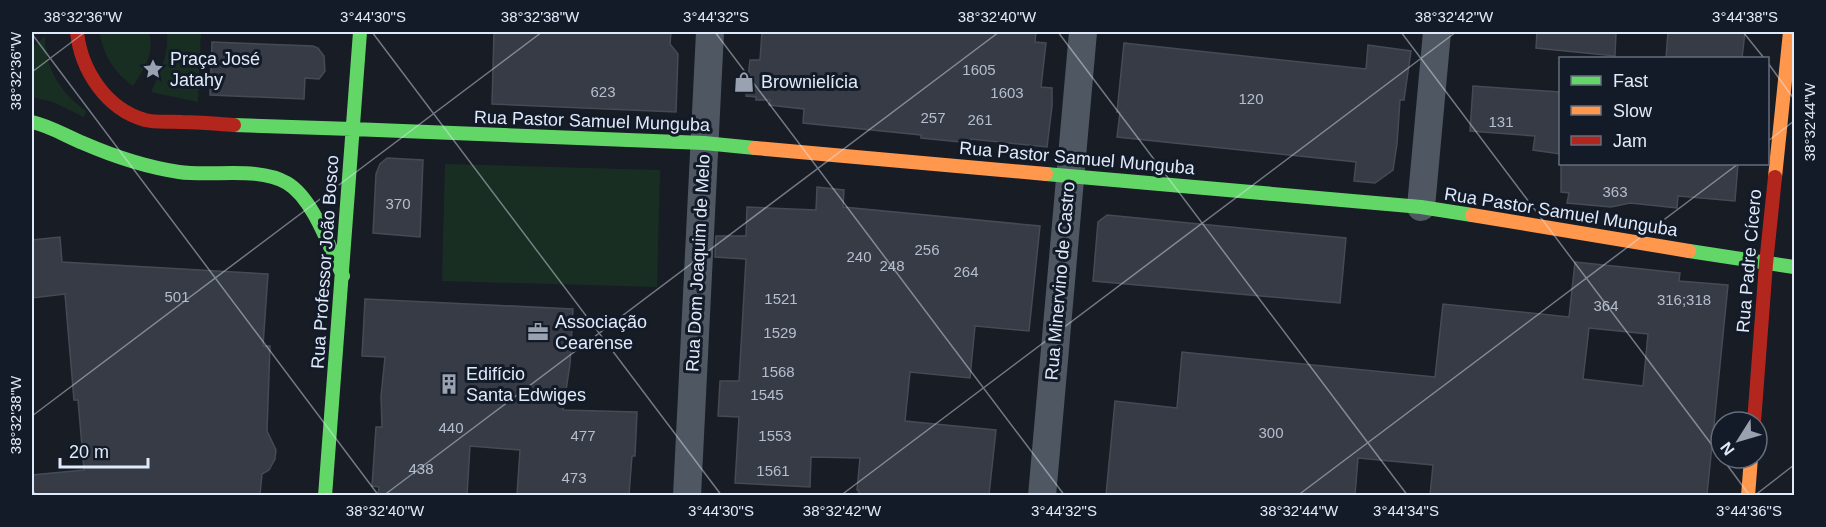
<svg xmlns="http://www.w3.org/2000/svg" width="1826" height="527" font-family="Arial,sans-serif">
<style>
.green{fill:#182e23}
.building{fill:#373b45;stroke:#454b55;stroke-width:1.5;fill-rule:evenodd}
.lines{fill:none;stroke-linecap:round;stroke-linejoin:round}
.street{stroke:#4f5862;stroke-width:28}
.fast{stroke:#63d668;stroke-width:14}
.slow{stroke:#ff974d;stroke-width:14}
.jam{stroke:#b3261e;stroke-width:14}
.ticks{fill:none;stroke:#dfeafb;stroke-width:1.5;stroke-opacity:0.45}
.labels{text-anchor:middle;stroke-width:6;stroke-linejoin:round;paint-order:stroke}
.number-label{font-size:15px;fill:#b5bece}
.poi-label{font-size:18px;fill:#dfeafb;stroke:#141b28;text-anchor:start}
.street-label{font-size:18px;fill:#dfeafb;stroke:#141b28}
.neatline{fill:none;stroke:#dfeafb;stroke-width:2}
.ticks-label{font-size:15px;text-anchor:middle;fill:#dfeafb}
</style>
<rect width="100%" height="100%" fill="#181c24"/>
<!-- green -->
<path class="green" d="M99,32H149C155,52 144,69 133,86C112,70 105,57 99,32Z
M167,32H201L198,102L151,92C161,72 169,54 167,32Z
M45,36C44,67 61,94 86,111L84,117L53,102L32,97V48Z
M445,164L660,170L657,287L442,281Z"/>
<!-- building -->
<path class="building" d="M494,32H671L670,44L678,54L676,112L492,104Z
M762,32H1036L1035,42L1046,43L1041,87L1052,88V106L1047,147L971,139L970,143L921,138V135L803,123L804,109L769,105L770,100H756V97L746,96L750,60H760Z
M1537,32H1616L1615,56L1536,48Z
M1668,32H1745L1742,58H1666Z
M212,42L313,46L318,48L324,56L325,71L319,79L305,78L304,99L210,95Z
M1124,43L1366,69L1368,45L1411,51L1404,100H1400L1397,144L1393,170L1375,183L1354,181L1356,162L1117,137L1120,112H1117Z
M1473,86L1560,92V154L1533,150L1535,136L1470,131Z
M387,158L423,160L420,237L373,233L376,174L380,164Z
M1561,164H1738L1735,201L1678,196L1677,208L1630,203L1611,207L1567,203L1569,193L1561,192Z
M817,187L844,190L843,207L1040,226L1029,331L975,326L970,378L910,372L905,421L996,430L989,495H858L859,491L857,490L860,458L811,457L810,487L735,483L739,417L718,416L720,381H739L746,259L715,257L716,236H746L747,207L816,210Z
M1107,215L1346,238L1340,303L1093,281L1098,222Z
M60,237L62,262L268,274L263,346H270L267,431L276,450L275,459L269,470L262,474L260,495H32V475L84,470L78,400H74L65,294L32,298V240Z
M1575,262L1680,273L1679,281L1728,285L1707,495H1430L1433,465L1358,458L1355,495H1106L1115,401L1177,408L1182,352L1435,377L1443,304L1569,317ZM1589,328L1648,334L1643,386L1583,379Z
M365,299L573,309L570,364L563,410L637,412L635,456H632L629,495H517L520,450L470,446L467,495H378L379,487L372,486L376,427H382L381,396L385,357L362,356Z"/>
<g class="lines">
<!-- street -->
<path class="street" d="M1421,207L1437,32
M687,496L710,32
M1042,496L1083,32"/>
<!-- fast -->
<path class="fast" d="M32,122C50,126 66,136 83,143C113,156 146,167 179,172C212,177 258,166 287,183C313,198 330,249 343,276
M234,125L352,129
M352,129L704,143L755,148
M1046,174L1421,207L1472,215
M1689,251L1794,267
M325,496L360,32"/>
<!-- slow -->
<path class="slow" d="M755,148L1046,174
M1775,177L1790,32
M1472,215L1689,251
M1748,496L1751,458"/>
<!-- jam -->
<path class="jam" d="M77,32C81,70 106,109 145,120C157,123 170,121 182,122C199,122 217,124 234,125
M1754,422L1766,264L1775,177"/>
</g>
<!-- ticks -->
<path class="ticks" d="M372,32L722,496M715,32L1065,496M1058,32L1408,496M1401,32L1721,457M1743,32L1764,58M32,34L379,496M1768,63L1794,99M32,72L85,32M1768,141L1794,121M32,416L542,32M1722,458L1750,496M32,489L36,496M383,496L999,32M840,496L1456,32M1297,496L1738,164M1754,496L1794,465"/>
<!-- icons -->
<defs>
<g id="sight-bare" transform="scale(1.62)"><path d="M0-6L1.8-2.2L6-1.7L2.9 1.2L3.7 5.4L0 3.3L-3.7 5.4L-2.9 1.2L-6-1.7L-1.8-2.2Z" fill="#99a2b0" stroke="#141b28" stroke-width="2.5" paint-order="stroke"/></g>
<g id="shop-bare" transform="scale(1.62)"><path d="M-5-2.5h2.3a2.7 3.5 0 0 1 5.4 0H5L5.5 6h-11ZM-1.5-2.5h3a1.5 2.3 0 0 0-3 0Z" fill="#99a2b0" stroke="#141b28" stroke-width="2.5" paint-order="stroke"/></g>
<g id="office-bare" transform="scale(1.62)"><path d="M-6-3h4V-5.5h4V-3h4V5H-6ZM-1-4.5V-3h2v-1.5ZM-6 0V1H6V0Z" fill="#99a2b0" stroke="#141b28" stroke-width="2.5" paint-order="stroke"/></g>
<g id="building-bare" transform="scale(1.62)"><path d="M-4-6H4V6H1V3H-1V6H-4ZM-2.5-4.3h1.7v1.8h-1.7ZM.8-4.3h1.7v1.8H.8ZM-2.5-1h1.7V.8h-1.7ZM.8-1h1.7V.8H.8Z" fill="#99a2b0" stroke="#141b28" stroke-width="2.5" paint-order="stroke"/></g>
</defs>
<g fill-rule="evenodd">
<use href="#sight-bare" x="153" y="69"/>
<use href="#shop-bare" x="744" y="82"/>
<use href="#office-bare" x="538" y="332"/>
<use href="#building-bare" x="449" y="384"/>
</g>
<g class="labels">
<!-- number labels -->
<g class="number-label">
<text x="979" y="75">1605</text>
<text x="603" y="97">623</text>
<text x="1007" y="98">1603</text>
<text x="1251" y="104">120</text>
<text x="933" y="123">257</text>
<text x="980" y="125">261</text>
<text x="1501" y="127">131</text>
<text x="1615" y="197">363</text>
<text x="398" y="209">370</text>
<text x="927" y="255">256</text>
<text x="859" y="262">240</text>
<text x="892" y="271">248</text>
<text x="966" y="277">264</text>
<text x="177" y="302">501</text>
<text x="781" y="304">1521</text>
<text x="1684" y="305">316;318</text>
<text x="1606" y="311">364</text>
<text x="780" y="338">1529</text>
<text x="778" y="377">1568</text>
<text x="767" y="400">1545</text>
<text x="451" y="433">440</text>
<text x="1271" y="438">300</text>
<text x="583" y="441">477</text>
<text x="775" y="441">1553</text>
<text x="421" y="474">438</text>
<text x="773" y="476">1561</text>
<text x="574" y="483">473</text>
</g>
<!-- poi labels -->
<g class="poi-label">
<text x="170" y="65">Praça José<tspan x="170" dy="21">Jatahy</tspan></text>
<text x="761" y="88">Brownielícia</text>
<text x="555" y="328">Associação<tspan x="555" dy="21">Cearense</tspan></text>
<text x="466" y="380">Edifício<tspan x="466" dy="21">Santa Edwiges</tspan></text>
</g>
<!-- street labels -->
<g class="street-label">
<text transform="translate(592 121) rotate(2)" y="6">Rua Pastor Samuel Munguba</text>
<text transform="translate(1077 158) rotate(5)" y="6">Rua Pastor Samuel Munguba</text>
<text transform="translate(1561 212) rotate(9)" y="6">Rua Pastor Samuel Munguba</text>
<text transform="translate(1749 261) rotate(-85)" y="6">Rua Padre Cícero</text>
<text transform="translate(325 262) rotate(-86)" y="6">Rua Professor João Bosco</text>
<text transform="translate(698 263) rotate(-87)" y="6">Rua Dom Joaquim de Melo</text>
<text transform="translate(1060 281) rotate(-85)" y="6">Rua Minervino de Castro</text>
</g>
</g>
<!-- border -->
<rect width="1826" height="527" fill="none" stroke="#141b28" stroke-width="66"/>
<!-- legend -->
<rect x="1559" y="57" width="210" height="108" fill="#141b28" stroke="#656e7c" stroke-width="1.5"/>
<rect x="1571" y="76" width="30" height="9" fill="#63d668" stroke="#656e7c" stroke-width="1.5"/>
<text x="1613" y="87" font-size="18" fill="#dfeafb">Fast</text>
<rect x="1571" y="106" width="30" height="9" fill="#ff974d" stroke="#656e7c" stroke-width="1.5"/>
<text x="1613" y="117" font-size="18" fill="#dfeafb">Slow</text>
<rect x="1571" y="136" width="30" height="9" fill="#b3261e" stroke="#656e7c" stroke-width="1.5"/>
<text x="1613" y="147" font-size="18" fill="#dfeafb">Jam</text>
<!-- north arrow -->
<g transform="translate(1739 440) rotate(233)"><circle r="28" fill="#141b28" stroke="#656e7c" stroke-width="1.5"/>
<path d="M0-4.5L10 22L0 15L-10 22Z" fill="#99a2b0"/>
<text y="-9" font-size="16" font-weight="bold" text-anchor="middle" fill="#dfeafb">N</text>
</g>
<!-- scale -->
<path d="M60 458v9h88v-9" fill="none" stroke="#dfeafb" stroke-width="3"/>
<text x="69" y="458" font-size="18" fill="#dfeafb" stroke="#141b28" stroke-width="4.5" paint-order="stroke">20 m</text>
<rect x="33" y="33" width="1760" height="461" class="neatline"/>
<g class="ticks-label">
<text x="83" y="22">38°32'36"W</text>
<text x="373" y="22">3°44'30"S</text>
<text x="540" y="22">38°32'38"W</text>
<text x="716" y="22">3°44'32"S</text>
<text x="997" y="22">38°32'40"W</text>
<text x="1454" y="22">38°32'42"W</text>
<text x="1745" y="22">3°44'38"S</text>
<text transform="translate(16 71) rotate(-90)" y="5">38°32'36"W</text>
<text transform="translate(1810 122) rotate(-90)" y="5">38°32'44"W</text>
<text transform="translate(16 415) rotate(-90)" y="5">38°32'38"W</text>
<text x="385" y="516">38°32'40"W</text>
<text x="721" y="516">3°44'30"S</text>
<text x="842" y="516">38°32'42"W</text>
<text x="1064" y="516">3°44'32"S</text>
<text x="1299" y="516">38°32'44"W</text>
<text x="1406" y="516">3°44'34"S</text>
<text x="1749" y="516">3°44'36"S</text>
</g>
</svg>
